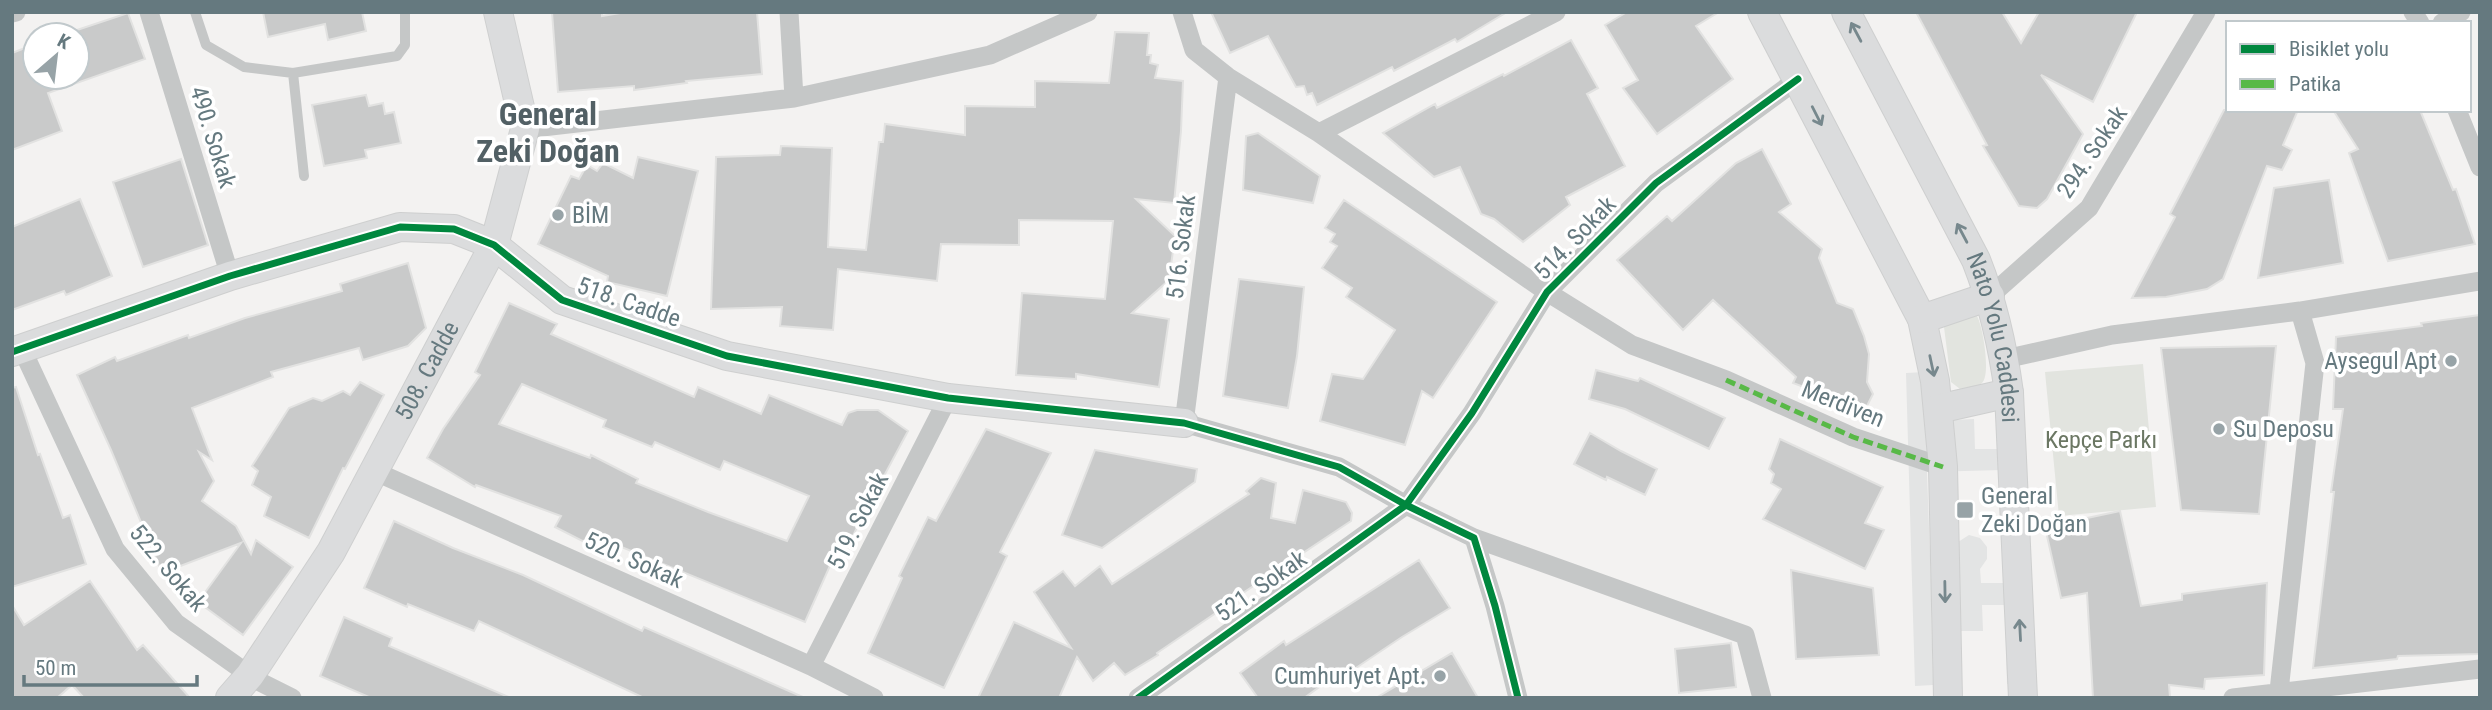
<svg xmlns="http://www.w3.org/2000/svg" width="2492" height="710" font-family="'Roboto Condensed',sans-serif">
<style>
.built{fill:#e3e4e4;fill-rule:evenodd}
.green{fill:#e2e4df}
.building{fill:#c9caca;stroke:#e2e2e1;stroke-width:2;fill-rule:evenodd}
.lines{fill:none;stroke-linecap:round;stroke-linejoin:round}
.secondary-casing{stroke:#cecfcf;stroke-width:30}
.lane{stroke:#c5c7c7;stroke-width:10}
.street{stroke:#c5c7c7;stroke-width:19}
.secondary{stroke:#dbdcdd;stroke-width:28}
.quiet{stroke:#58b947;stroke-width:5;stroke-dasharray:10 5;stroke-linecap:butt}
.cycleway-casing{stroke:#fff;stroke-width:11}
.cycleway{stroke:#00873e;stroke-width:7}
.oneway{stroke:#77888d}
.poi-dot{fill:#97a3a7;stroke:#fff;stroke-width:2.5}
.labels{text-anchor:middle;stroke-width:7;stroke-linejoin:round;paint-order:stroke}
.street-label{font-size:24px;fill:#65797f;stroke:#fff}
.poi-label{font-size:24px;fill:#65797f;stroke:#fff;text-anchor:start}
.park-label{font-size:24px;fill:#6b7763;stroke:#fff}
.district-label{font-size:32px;font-weight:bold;fill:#526065;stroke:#fff}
</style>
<rect width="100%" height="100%" fill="#f3f2f1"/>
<!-- built -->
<path class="built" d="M1925,372L1927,450L1953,449L1952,420L1974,419L1975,449H2002L2024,684H2007L2005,605H1982L1983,631H1960L1959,605L1931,606L1933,685L1915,686L1906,373ZM2002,470L2005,583H1981L1980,569L1987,559V547L1980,538L1969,535L1955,544L1957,583L1931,584L1927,472Z"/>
<!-- green -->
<path class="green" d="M1977,316C1983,327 1991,374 1982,383C1977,388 1967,388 1960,389L1951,382L1944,327L1948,321Z
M2143,364L2156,507L2059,516L2045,372Z"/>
<!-- building -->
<path class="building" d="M263,12H362L366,31L328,40L325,24L268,37Z
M552,12H602V16L626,12H757L762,74L686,81L687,83L634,90V86L558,92Z
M1211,12H1507L1457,42L1455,39L1394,71L1392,67L1317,105L1312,93L1307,95L1304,86L1296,87L1268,36L1230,53Z
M1627,12H1719L1696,26L1733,79L1657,134L1623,88L1638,80L1605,25Z
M1916,12H2002L2021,43L2039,12H2137L2093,102L2041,75L2083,134L2047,199L2037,208L2019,206L1983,146L1987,145Z
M128,13L145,59L48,93L62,131L12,150V53L30,46L35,58V77H77V30Z
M1115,32L1149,33L1147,55H1151L1150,63L1158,65L1155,78L1183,81L1181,131L1174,203L1136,199L1175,236L1169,280L1132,313L1169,319L1159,387L1076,374V379L1016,375L1022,293L1105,299L1113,221L1019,220V245L941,244L937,281L838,269L833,330L780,326L782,307L711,309L716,157L780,155L781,146L832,148L828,247L866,250L879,142H883L885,124L965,135V106L1035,107V81L1109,83Z
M1571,40L1598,88L1587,94L1625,166L1566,197L1570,205L1523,242L1494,219L1481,214L1460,167L1434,177L1383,133L1435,104L1437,108L1503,74L1504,76Z
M366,95L369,106L383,103L385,114L394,112L401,143L365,150L367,158L324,166L312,105Z
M2224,110H2298L2283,145L2292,150L2282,170L2267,166L2223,279L2207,289L2166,297L2132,298L2175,217L2170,214Z
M2333,110H2420L2453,190L2456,189L2475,244L2388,261L2349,153L2358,149Z
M1258,133L1320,176L1313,203L1243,190L1246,136Z
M1762,149L1791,204L1779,212L1822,249L1819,258L1837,303L1853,309L1864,336L1869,354L1867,382L1873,394L1865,410L1793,383L1796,377L1713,300L1683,330L1617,260L1667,216L1672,221L1736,163Z
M638,157L698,171L667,296L607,282L608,276L538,244L571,176L579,179L587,165L597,171L603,163L633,178Z
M181,159L208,245L143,267L113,182Z
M2329,180L2343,263L2258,278L2274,188Z
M80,199L112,276L66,295L64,291L12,310V227Z
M1344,200L1497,302L1433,398L1422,391L1405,445L1320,421L1332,374L1363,379L1395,330L1346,297L1352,288L1322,268L1337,246L1330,242L1335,234L1325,228Z
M408,263L426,328L408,346L363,360L359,348L271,372L273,377L192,408L212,460L199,452L214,481L202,501L236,526L251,554L256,540L293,567L243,635L198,602L241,543L162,573L111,450L77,375L115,357L117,361L188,335L189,338L245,318L342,291L340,284Z
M1239,279L1304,287L1297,356L1288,408L1223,396Z
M509,303L557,324L551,334L694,397L698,387L761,414L769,395L842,425L848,413L857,410H878L908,431L884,476L882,475L852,538L844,534L805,622L607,541L602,551L555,527L561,516L476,485L475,487L427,458L443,429L480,375L475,372ZM522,384L606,420L603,427L652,447L655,442L720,470L724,461L809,496L787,541L708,512L636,483L638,479L591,455L590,458L499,424Z
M2480,315V654L2398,656L2397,659L2313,668L2334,492H2331L2343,409H2333L2336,337L2422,326L2421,323Z
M2276,346L2259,514L2181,510L2161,348Z
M1596,370L1638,381L1640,378L1725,418L1709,449L1625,409L1589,399Z
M360,382L384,395L345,469L343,468L309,538L264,516L271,497L252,485L258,471L252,466L289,408L313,398L322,401L343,391L350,395Z
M16,387L38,455L40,454L63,518L70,515L86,564L12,587V388Z
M986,429L1051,453L1000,552L1007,556L944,688L868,653L902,578L899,576L928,517L936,521Z
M1590,433L1621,451L1657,469L1645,495L1607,477L1606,480L1574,464Z
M1780,439L1883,487L1865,523L1884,530L1865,569L1763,519L1781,489L1771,483L1774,474L1769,469Z
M1095,450L1197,469L1195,482L1102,548L1062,535Z
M1261,478L1276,483L1271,518L1295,523L1303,490L1346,502L1352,513L1351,521L1225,605L1226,606L1157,653L1158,655L1125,675L1114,663L1093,681L1077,657L1059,698H978L1014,622L1071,648L1034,592L1063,571L1075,586L1100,566L1112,584L1249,494L1246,491Z
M2120,511L2141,606L2182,600V594L2267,583L2264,675L2205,679L2204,689L2169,685L2170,697L2093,698L2087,593L2061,598L2045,527Z
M394,521L453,548L523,575L642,631L644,627L805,698H644L479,621L474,631L408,604L407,607L364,588Z
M1419,560L1450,608L1402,637L1335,682L1332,678L1304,698H1258L1240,673L1284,641L1286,645Z
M1791,570L1873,588L1879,655L1796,659Z
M90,581L137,650L143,645L190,698H84L72,685L57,698H12V605L24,625Z
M344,617L392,638L389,646L511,698H371L320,676Z
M1731,643L1736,687L1679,693L1675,649Z
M1452,653L1478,698H1376Z"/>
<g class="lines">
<!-- secondary casing -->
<g class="secondary-casing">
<g id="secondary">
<path d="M1762,12L1922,319L1935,381L1943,467L1948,698"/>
<path id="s1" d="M1846,12L1976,260C1993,303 2003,347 2009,393L2023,698"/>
<path d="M1922,319L1990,296"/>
<path d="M12,352L230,276L400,227L454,229L494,245L562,300L727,356L948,398L1184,423"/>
<path d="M1938,409L2009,393"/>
<path id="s2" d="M230,698L250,675L331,552L494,245L525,129L498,12"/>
</g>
</g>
<!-- lane -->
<path class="lane" d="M195,12L206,45L244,67L293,73L397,56L405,45V12
M293,73L304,176"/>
<!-- street -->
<path class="street" d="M149,12L230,276
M789,12L794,98
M1182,12L1194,50L1228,77L1319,133L1547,292L1632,345L1726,380L1853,437L1943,467
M2413,12L2420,23
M12,13L16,12
M2442,23L2461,12
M1228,77L1184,423L1339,467L1406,505L1474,538L1495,606L1518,698
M2457,110L2480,167
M525,129L794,98L990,55L1088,12
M1319,133L1556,12
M1990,296L2089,208L2206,12
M22,349L115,549L176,623L258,681L292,698
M2005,359L2112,335L2300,311L2480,281
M374,471L811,666L874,698
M1474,538L1745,635L1762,698
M811,666L948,398
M2279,691L2315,363L2300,311
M1138,698L1406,505L1472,413L1547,292L1656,183L1798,79
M2233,698L2480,669"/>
<!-- secondary -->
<use href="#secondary" class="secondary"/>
<!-- quiet -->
<path class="quiet" d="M1726,380L1853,437L1943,467"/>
<!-- cycleway casing -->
<g class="cycleway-casing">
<path id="cycleway" d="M12,352L230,276L400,227L454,229L494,245L562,300L727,356L948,398L1184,423L1339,467L1406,505L1474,538L1495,606L1518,698
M1138,698L1406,505L1472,413L1547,292L1656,183L1798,79"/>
</g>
<!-- cycleway -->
<use href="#cycleway" class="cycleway"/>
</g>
<!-- one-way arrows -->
<defs><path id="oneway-shaft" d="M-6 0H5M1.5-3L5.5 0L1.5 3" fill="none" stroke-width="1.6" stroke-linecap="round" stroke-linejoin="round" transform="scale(1.75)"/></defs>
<g class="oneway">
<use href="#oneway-shaft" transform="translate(1856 32) rotate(-118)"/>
<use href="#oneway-shaft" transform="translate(1817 116) rotate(63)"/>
<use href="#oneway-shaft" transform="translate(1962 233) rotate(-118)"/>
<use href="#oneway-shaft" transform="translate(1932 366) rotate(78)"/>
<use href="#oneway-shaft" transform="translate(1945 592) rotate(89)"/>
<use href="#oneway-shaft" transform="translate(2020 630) rotate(-93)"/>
</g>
<!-- markers -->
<g class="poi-dot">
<circle cx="558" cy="215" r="7"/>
<circle cx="2451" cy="361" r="7"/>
<circle cx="2219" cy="429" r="7"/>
<rect x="1956" y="501" width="18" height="18" rx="3.5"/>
<circle cx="1440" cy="676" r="7"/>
</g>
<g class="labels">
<!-- street labels -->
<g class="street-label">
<text transform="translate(213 137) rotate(73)" y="8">490. Sokak</text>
<text transform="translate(2092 152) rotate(-56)" y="8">294. Sokak</text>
<text transform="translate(1575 238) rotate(-46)" y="8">514. Sokak</text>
<text transform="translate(1181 247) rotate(-83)" y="8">516. Sokak</text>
<text transform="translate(629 302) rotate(19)" y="8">518. Cadde</text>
<text dy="8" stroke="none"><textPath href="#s1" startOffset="360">Nato Yolu Caddesi</textPath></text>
<text dy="8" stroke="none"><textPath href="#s2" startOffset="383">508. Cadde</textPath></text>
<text transform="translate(1843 404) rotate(22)" y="8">Merdiven</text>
<text transform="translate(858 521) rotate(-63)" y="8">519. Sokak</text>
<text transform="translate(634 560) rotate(24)" y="8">520. Sokak</text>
<text transform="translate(168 568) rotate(50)" y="8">522. Sokak</text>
<text transform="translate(1261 586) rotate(-35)" y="8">521. Sokak</text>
</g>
<!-- poi labels -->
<g class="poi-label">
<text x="572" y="223">BİM</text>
<text x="2437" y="369" text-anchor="end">Aysegul Apt</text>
<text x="2233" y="437">Su Deposu</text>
<text x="1981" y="504">General<tspan x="1981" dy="28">Zeki Doğan</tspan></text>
<text x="1426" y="684" text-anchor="end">Cumhuriyet Apt.</text>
</g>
<!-- park labels -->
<g class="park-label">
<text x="2101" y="448">Kepçe Parkı</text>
</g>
<!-- district labels -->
<g class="district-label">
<text x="548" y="125">General<tspan x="548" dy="37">Zeki Doğan</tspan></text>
</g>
</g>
<!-- border -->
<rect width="2492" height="710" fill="none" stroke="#65797f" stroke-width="28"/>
<!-- legend -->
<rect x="2226" y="21" width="245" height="91" fill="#ffffff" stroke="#c1c9cc" stroke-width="2"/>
<rect x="2240" y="44" width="35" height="10" fill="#00873e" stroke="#c1c9cc" stroke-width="2"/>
<text x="2289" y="56" font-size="21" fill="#65797f">Bisiklet yolu</text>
<rect x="2240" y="79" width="35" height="10" fill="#58b947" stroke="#c1c9cc" stroke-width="2"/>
<text x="2289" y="91" font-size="21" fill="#65797f">Patika</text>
<!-- north arrow -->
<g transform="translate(56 56) rotate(28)"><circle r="33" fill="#ffffff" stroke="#c1c9cc" stroke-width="2"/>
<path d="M0-5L12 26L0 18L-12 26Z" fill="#97a3a7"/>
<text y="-10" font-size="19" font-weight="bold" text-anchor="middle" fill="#65797f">K</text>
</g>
<!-- scale -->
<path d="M24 675v10h173v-10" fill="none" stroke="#65797f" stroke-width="3.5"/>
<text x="35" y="675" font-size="21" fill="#65797f" stroke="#ffffff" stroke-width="5" paint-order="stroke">50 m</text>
</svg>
